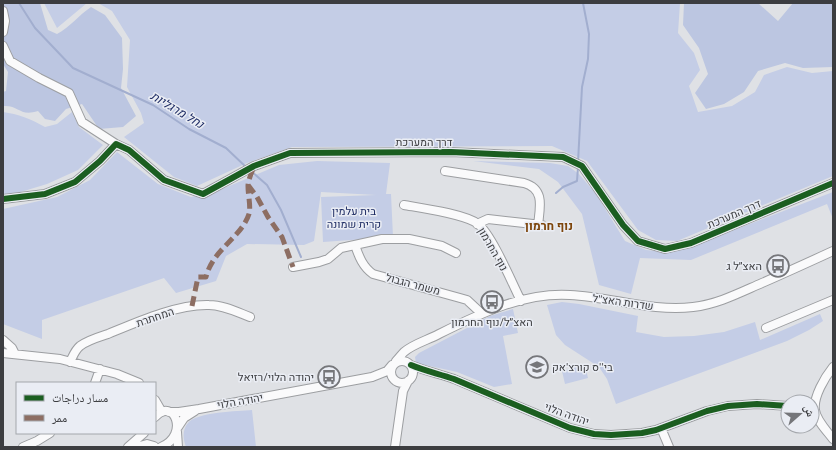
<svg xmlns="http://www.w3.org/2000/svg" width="836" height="450" font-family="'Titillium Web','Noto Naskh Arabic',Heebo,sans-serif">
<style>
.green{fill:#c4cde6}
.forest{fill:#bcc6e1}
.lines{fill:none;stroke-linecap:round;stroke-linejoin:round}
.stream{stroke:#a2aecf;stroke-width:2}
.minor-casing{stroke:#9c9ea1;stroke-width:10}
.minor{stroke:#fafafb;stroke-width:8}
.quiet{stroke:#8d6e63;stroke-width:5;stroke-dasharray:10 5;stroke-linecap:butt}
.cycleway-casing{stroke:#eaedf4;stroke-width:8}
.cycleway{stroke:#1b5e20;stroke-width:6}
.labels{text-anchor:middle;stroke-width:3;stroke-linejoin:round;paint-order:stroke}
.street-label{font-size:11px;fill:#3c3d40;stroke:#eaedf4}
.park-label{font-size:11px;fill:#1e2c63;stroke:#eaedf4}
.poi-label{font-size:11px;fill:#3c3d40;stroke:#eaedf4;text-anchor:end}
.water-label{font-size:12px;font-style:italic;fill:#202e66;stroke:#eaedf4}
.neighbourhood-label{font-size:12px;font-weight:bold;fill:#7d460c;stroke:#eaedf4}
</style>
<rect width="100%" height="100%" fill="#dfe1e5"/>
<!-- green -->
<path class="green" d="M44,3H87L57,28Z
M98,3H680L678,33L694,53L700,70L689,86L698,112L732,106L755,92L764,75L787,67L812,73L833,71V176L677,241L656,240L638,230L587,161L552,146L292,147L247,163L197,186L174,177L124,137L144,123L141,113L127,87L130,40L112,11Z
M3,112C18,114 31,119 45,127L57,124L72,112L79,127L103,145L78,170L47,184L14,194L3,195Z
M117,152L158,184L191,197L215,192L279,165L317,161L390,163L386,194H391L393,237L323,242L321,197L376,195L321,192L314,241L304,245L247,244L226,256L216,281L176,293L164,278L42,320V339L3,324V209L57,197L90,180Z
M473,161L550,163L568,166L579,174L596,194L625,241L646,250L666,252L687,248L833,192V219L827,204L691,260L640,258L631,294L599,285L582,214L558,182L539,169Z
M562,302L579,304L638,316L636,332L664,337L694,336L724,332L755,322L760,340L820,314L823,321L809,330L787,341L616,404L607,379L599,367L565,345L556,335L547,305Z
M513,309L518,333L503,336L512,384L494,387L457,372L416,363L415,357L419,353L490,316Z
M585,365L588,378L565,384L562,371Z
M252,410L256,447H186C183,439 182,430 188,423C197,412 238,411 252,410Z"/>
<!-- forest -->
<path class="forest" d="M3,3H40L48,30L57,34C70,27 79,15 91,7L105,15L122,38L123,69L121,88L136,116L123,127L99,129L82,104L66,109L55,121L45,119L38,111C19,117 20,105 3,106V92L6,91L8,72L3,64Z
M684,3H758L778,21L793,3H833V67L803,68L785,63L758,71L744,92L724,104L706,109L695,93L708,74L699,48L683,25Z"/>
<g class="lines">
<!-- stream -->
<path class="stream" d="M19,3L35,28L73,68L153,105L189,129L226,148L247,168
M578,162L582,87L588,59L589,34L583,3
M251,171L267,185L281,210L301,257
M556,193L563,187L577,181L578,167"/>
<!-- minor casing -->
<g class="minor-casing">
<path id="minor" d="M3,11L5,21L3,32
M3,46L10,61L39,78L69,93L82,122L116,144
M445,171L524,183C545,189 540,207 538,225
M3,199L45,194L75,182L100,161L116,144L129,150L164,180L203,194L254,166L290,153L451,152L563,157L582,166L623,225L638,241L665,249L691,243L833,183
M404,205C421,208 465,214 478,224C492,235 512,283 521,301
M477,224L488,219L542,225
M355,245C359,257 363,267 373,274L460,298L467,300L481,313
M293,267L319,262L328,259L341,248L382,239H409L442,246L456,253
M766,328L833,300
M3,340L12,348L15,354
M3,353L60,359L117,374L139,383
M391 372a11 11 0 1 1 22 0a11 11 0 1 1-22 0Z
M396,361C399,358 401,355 404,352C413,344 428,340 439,334C479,314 524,292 570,295C612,297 652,312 693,307C718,304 739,293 762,283C785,273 809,262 833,251
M70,362C73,356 75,350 80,346C88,340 99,337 108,334C137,322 177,304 209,305C223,305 237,312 250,317
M411,365C425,371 440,374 454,379L570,428L594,434L611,435L642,433L656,430L707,411L728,406L757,404L788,406
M833,367C825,377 813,397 815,410C816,420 827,431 833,439
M95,383L100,369
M155,400L162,412
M169,412H179L199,409L372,377L387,371L392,365
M155,417C174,396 190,435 161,447
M178,427L184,418L195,411
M661,428L669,447
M177,432L178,447
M23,447L37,441L50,433
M128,447L144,433
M136,447L147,444L154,446
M395,447L403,391L408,381"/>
</g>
<!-- minor -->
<use href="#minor" class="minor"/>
<!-- quiet -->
<path class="quiet" d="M248,185L257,197L268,217L282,237L293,267
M192,306L198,277H206C213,249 241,238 249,214C251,206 248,195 248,186C248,180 252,172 254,166"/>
<!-- cycleway casing -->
<g class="cycleway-casing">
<path id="cycleway" d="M3,199L45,194L75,182L100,161L116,144L129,150L164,180L203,194L254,166L290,153L451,152L563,157L582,166L623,225L638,241L665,249L691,243L833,183
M411,365C425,371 440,374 454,379L570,428L594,434L611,435L642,433L656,430L707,411L728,406L757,404L788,406"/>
</g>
<!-- cycleway -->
<use href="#cycleway" class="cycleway"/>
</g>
<!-- icons -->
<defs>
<g id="bus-ring" transform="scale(1.15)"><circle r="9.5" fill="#eaedf4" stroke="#75767a" stroke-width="1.5"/><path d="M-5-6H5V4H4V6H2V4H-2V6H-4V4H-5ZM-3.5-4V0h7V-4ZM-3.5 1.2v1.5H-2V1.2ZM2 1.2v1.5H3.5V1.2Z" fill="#75767a"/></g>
<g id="school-ring" transform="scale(1.15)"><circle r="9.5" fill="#eaedf4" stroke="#75767a" stroke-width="1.5"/><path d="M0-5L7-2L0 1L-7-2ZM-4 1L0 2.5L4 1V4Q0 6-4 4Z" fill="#75767a"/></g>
</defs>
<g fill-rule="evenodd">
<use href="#bus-ring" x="778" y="266"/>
<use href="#bus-ring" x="492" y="302"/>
<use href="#school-ring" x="537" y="367"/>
<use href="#bus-ring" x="329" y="377"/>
</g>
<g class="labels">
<!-- street labels -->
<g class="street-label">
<text x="424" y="146">דרך המערכת</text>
<text transform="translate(734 214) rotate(-23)" y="4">דרך המערכת</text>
<text transform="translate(493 249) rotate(60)" y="4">נוף החרמון</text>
<text transform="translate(413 284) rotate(15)" y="4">משמר הגבול</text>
<text transform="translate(623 302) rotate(8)" y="4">שדרות האצ"ל</text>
<text transform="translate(155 317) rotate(-19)" y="4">המחתרת</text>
<text transform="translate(240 401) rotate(-10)" y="4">יהודה הלוי</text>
<text transform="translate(567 414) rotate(20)" y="4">יהודה הלוי</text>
</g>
<!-- park labels -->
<g class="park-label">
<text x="354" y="215">בית עלמין<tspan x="354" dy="13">קרית שמונה</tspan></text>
</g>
<!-- poi labels -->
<g class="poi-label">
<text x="762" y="270">האצ״ל ג</text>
<text x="492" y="326" text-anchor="middle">האצ״ל/נוף החרמון</text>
<text x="552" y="371" text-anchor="start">בי''ס קורצ'אק</text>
<text x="314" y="381">יהודה הלוי/רזיאל</text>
</g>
<!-- water labels -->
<g class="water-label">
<text transform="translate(177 110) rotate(31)" y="4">נחל מרגליות</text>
</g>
<!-- neighbourhood labels -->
<g class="neighbourhood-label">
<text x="549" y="230">נוף חרמון</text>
</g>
</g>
<!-- border -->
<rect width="836" height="450" fill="none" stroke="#3c3d40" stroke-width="8"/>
<!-- legend -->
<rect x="16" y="382" width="140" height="52" fill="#eaedf4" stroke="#a4a7ac"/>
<rect x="24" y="395" width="20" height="6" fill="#1b5e20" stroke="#a4a7ac"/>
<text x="52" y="402" font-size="12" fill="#3c3d40">مسار دراجات</text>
<rect x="24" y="415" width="20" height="6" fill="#8d6e63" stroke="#a4a7ac"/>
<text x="52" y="422" font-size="12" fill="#3c3d40">ممر</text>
<!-- north arrow -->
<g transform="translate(800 414) rotate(70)"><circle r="19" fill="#eaedf4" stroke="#a4a7ac"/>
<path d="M0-3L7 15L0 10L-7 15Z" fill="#75767a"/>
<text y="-6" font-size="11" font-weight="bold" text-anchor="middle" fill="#3c3d40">ش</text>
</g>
</svg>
